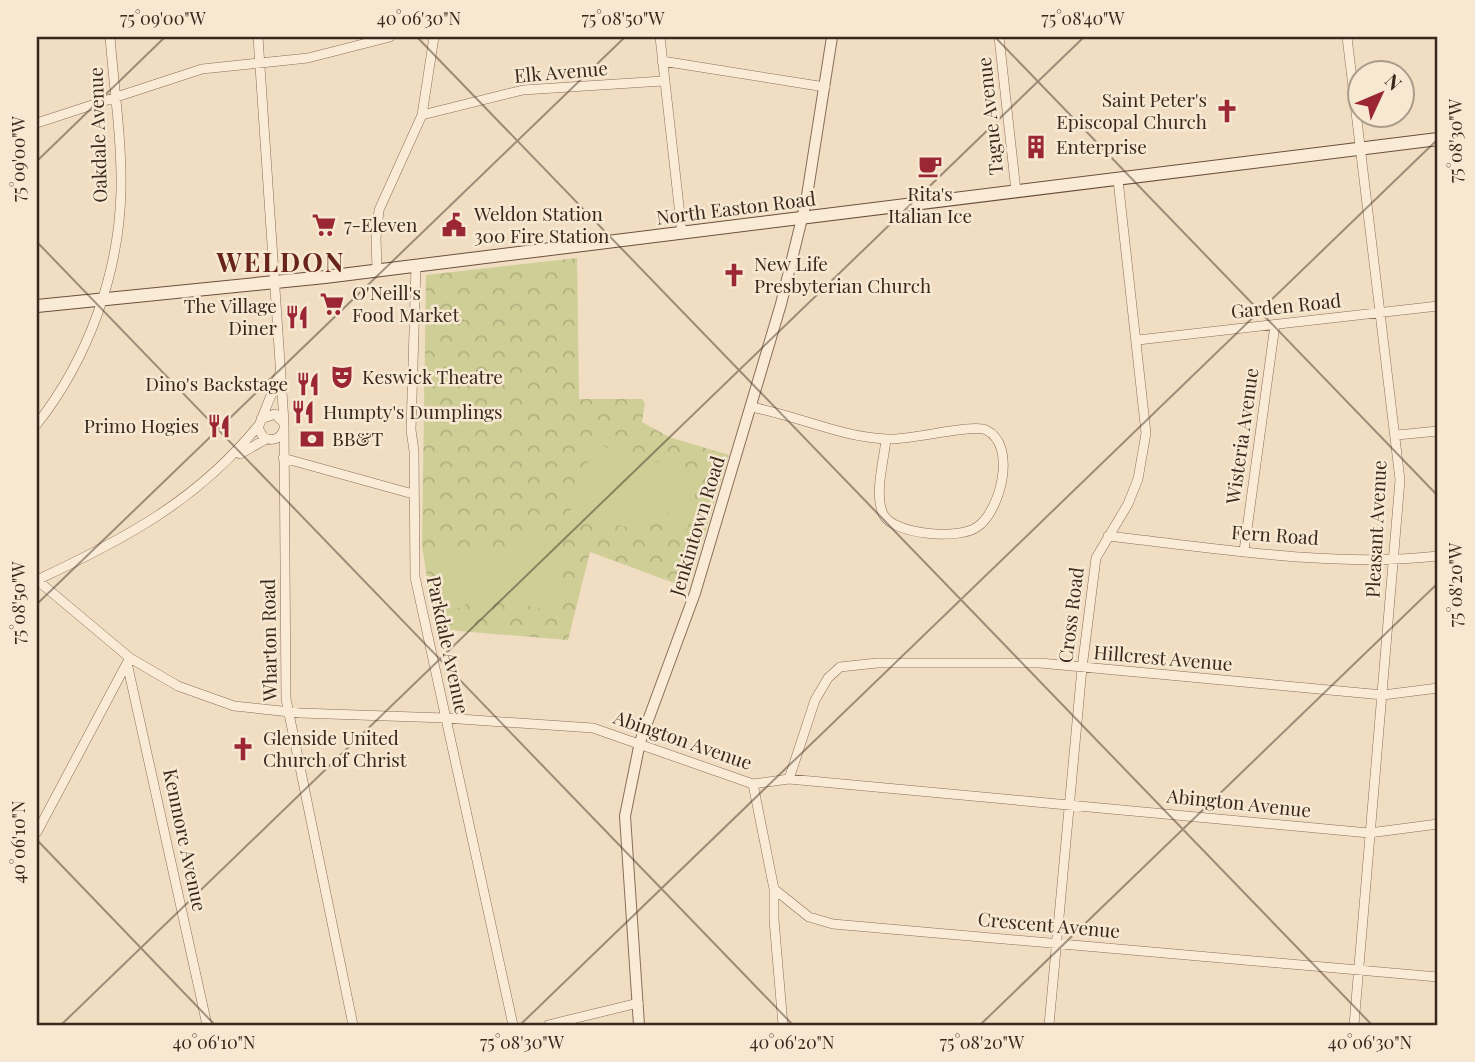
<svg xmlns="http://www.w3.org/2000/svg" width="1475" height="1062" font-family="'Playfair Display',serif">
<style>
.forest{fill:url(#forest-crowns)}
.pitch{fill:#cece96}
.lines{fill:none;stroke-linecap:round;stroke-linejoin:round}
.minor-casing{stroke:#8a6e59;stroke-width:10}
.tertiary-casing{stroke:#8a6e59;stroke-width:12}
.secondary-casing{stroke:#6c4f3c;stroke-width:14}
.minor{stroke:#faebd6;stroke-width:9}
.tertiary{stroke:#faebd6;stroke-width:10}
.secondary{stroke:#faebd6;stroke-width:12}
.ticks{fill:none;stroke:#39281d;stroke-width:2;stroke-opacity:0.45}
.labels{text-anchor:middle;stroke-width:5;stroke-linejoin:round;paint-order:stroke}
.street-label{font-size:19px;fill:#39281d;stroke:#f7e8d2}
.poi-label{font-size:19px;fill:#39281d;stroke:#f7e8d2;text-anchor:start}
.district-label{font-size:26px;font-weight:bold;letter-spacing:2px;fill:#68231b;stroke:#f7e8d2}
.neatline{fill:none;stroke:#39281d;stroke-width:2.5}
.ticks-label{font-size:18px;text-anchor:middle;fill:#39281d}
</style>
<defs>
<pattern id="forest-crowns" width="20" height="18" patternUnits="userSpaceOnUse" patternTransform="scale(1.75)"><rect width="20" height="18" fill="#cece96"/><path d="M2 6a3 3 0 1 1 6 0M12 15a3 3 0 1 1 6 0" fill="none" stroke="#b2b181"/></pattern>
</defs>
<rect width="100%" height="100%" fill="#f0ddc2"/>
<!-- forest -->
<path class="forest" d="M577,258L579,399H642L645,403L642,422L669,437L729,455L688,588L590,552L568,640L435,629L422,546L426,275Z"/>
<!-- pitch -->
<path class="pitch" d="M592,441C618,452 636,460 648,486L643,459L693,469L700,467L703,472L699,477L687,530L652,499L650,533L610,523L574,520L569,513L582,489Z
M542,534L564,536L556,602L558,606L552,611L482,596L483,589L479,598L454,610L438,611L433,557L436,553L493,555L489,574C502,555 518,540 542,534Z"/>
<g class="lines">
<!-- minor casing -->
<g class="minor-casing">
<path id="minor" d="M258,37L284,422
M660,37L682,233
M999,37L1016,191
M1347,37L1400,480L1354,1025
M662,61L825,87
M422,115L523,90L663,81
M37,123L202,69L308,58L390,37
M416,266L411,430L414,451L415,577L513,1025
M377,269L376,238L379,210L422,115L434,37
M1138,340L1438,306
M279,375L258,428L263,437C272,442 281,439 284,429
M751,407C796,415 840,437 886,439C908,441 974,423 986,430C1018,445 1000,512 977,527C960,540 893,535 883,514C874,493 884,461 886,439
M261,419L275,414L284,423L286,699L353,1025
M37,424C88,359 119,274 121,191C122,140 114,88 110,37
M258,426C197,501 123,540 37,580L130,658L178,686L234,706L300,713L445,718L593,728L753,784L789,779L1369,833L1438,824
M1397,435L1438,431
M240,454L266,439
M283,458L413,494
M1108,536C1214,548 1333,568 1438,556
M1244,551L1275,325
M127,663L207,1025
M789,779L815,700L828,678L840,667L877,663H1040L1383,695L1438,688
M753,784L774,889V920L783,1025
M37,832L128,661
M774,889L809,917L833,924L1438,977
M548,1025L638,1003
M1049,1025L1082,668L1096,558L1128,504L1138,479L1146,433L1118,180"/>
</g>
<!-- tertiary casing -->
<g class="tertiary-casing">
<path id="tertiary" d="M639,1025L625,816L640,742L695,593L781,304L806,202L832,37"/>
</g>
<!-- secondary casing -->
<g class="secondary-casing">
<path id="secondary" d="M37,306L325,277L1438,139"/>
</g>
<!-- minor -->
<use href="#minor" class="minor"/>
<!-- tertiary -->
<use href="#tertiary" class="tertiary"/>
<!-- secondary -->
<use href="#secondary" class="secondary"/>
</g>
<!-- ticks -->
<path class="ticks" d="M417,37L1372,1025M995,37L1438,496M37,161L165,37M37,242L793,1025M37,604L625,37M37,840L215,1025M61,1025L1084,37M520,1025L1438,139M980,1025L1438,583"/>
<!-- icons -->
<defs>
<g id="church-bare" transform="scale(1.89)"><path d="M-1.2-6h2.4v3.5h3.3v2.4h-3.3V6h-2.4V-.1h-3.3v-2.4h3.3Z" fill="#9b2734" stroke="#f7e8d2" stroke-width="2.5" paint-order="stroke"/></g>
<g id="building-bare" transform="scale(1.89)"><path d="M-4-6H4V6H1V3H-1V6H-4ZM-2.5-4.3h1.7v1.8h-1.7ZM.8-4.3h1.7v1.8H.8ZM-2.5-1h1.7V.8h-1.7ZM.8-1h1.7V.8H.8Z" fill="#9b2734" stroke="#f7e8d2" stroke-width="2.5" paint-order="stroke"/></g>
<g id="cafe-bare" transform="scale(1.89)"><path d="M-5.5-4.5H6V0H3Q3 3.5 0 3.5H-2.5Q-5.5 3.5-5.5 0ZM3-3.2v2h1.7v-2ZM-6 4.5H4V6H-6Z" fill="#9b2734" stroke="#f7e8d2" stroke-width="2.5" paint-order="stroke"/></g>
<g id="supermarket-bare" transform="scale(1.89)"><path d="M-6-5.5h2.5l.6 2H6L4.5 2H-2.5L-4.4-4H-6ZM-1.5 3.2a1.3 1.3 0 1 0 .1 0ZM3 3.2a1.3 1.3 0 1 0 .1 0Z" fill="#9b2734" stroke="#f7e8d2" stroke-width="2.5" paint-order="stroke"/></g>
<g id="civic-bare" transform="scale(1.89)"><path d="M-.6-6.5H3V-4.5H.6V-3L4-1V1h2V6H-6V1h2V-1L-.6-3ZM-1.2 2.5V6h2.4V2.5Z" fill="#9b2734" stroke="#f7e8d2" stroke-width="2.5" paint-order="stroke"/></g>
<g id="restaurant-bare" transform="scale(1.89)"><path d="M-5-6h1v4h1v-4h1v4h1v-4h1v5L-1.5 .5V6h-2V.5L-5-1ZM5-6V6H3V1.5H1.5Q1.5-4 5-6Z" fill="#9b2734" stroke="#f7e8d2" stroke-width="2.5" paint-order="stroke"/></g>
<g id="theatre-bare" transform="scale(1.89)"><path d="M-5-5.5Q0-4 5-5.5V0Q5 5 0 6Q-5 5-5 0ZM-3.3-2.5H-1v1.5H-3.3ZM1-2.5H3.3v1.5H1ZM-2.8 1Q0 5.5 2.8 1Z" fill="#9b2734" stroke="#f7e8d2" stroke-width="2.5" paint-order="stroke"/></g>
<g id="bank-bare" transform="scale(1.89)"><path d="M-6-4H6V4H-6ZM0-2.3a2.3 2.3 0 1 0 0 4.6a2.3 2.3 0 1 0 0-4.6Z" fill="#9b2734" stroke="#f7e8d2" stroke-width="2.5" paint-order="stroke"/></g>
</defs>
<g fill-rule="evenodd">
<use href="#church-bare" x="1227" y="111"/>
<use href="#building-bare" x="1036" y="147"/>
<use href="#cafe-bare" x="930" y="166"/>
<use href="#supermarket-bare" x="324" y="225"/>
<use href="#civic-bare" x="454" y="225"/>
<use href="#church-bare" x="734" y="275"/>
<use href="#supermarket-bare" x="332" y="304"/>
<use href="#restaurant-bare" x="297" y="317"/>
<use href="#theatre-bare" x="342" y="377"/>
<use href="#restaurant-bare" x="308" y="384"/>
<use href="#restaurant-bare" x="303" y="412"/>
<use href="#restaurant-bare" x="219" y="426"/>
<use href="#bank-bare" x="312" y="439"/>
<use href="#church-bare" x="243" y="749"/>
</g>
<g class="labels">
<!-- street labels -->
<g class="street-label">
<text transform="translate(561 72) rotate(-5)" y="7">Elk Avenue</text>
<text transform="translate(990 116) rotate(-96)" y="7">Tague Avenue</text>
<text transform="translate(98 135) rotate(-92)" y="7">Oakdale Avenue</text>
<text transform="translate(736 208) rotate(-7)" y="7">North Easton Road</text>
<text transform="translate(1286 306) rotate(-6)" y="7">Garden Road</text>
<text transform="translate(1242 436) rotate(-82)" y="7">Wisteria Avenue</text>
<text transform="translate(697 526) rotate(-73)" y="7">Jenkintown Road</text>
<text transform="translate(1376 529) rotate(-87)" y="7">Pleasant Avenue</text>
<text transform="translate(1275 535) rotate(4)" y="7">Fern Road</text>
<text transform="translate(1071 615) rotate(-83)" y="7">Cross Road</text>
<text transform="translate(269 640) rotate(-91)" y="7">Wharton Road</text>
<text transform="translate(448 645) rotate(78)" y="7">Parkdale Avenue</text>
<text transform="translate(1163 658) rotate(5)" y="7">Hillcrest Avenue</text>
<text transform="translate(683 740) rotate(19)" y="7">Abington Avenue</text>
<text transform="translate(1239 803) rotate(6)" y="7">Abington Avenue</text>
<text transform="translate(185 840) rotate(78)" y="7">Kenmore Avenue</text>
<text transform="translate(1049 925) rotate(5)" y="7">Crescent Avenue</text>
</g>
<!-- poi labels -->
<g class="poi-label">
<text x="1207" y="107" text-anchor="end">Saint Peter's<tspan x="1207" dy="22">Episcopal Church</tspan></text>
<text x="1056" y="154">Enterprise</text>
<text x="930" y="201" text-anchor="middle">Rita's<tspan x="930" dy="22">Italian Ice</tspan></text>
<text x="474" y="221">Weldon Station<tspan x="474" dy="22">300 Fire Station</tspan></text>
<text x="344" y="232">7-Eleven</text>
<text x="754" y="271">New Life<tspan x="754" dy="22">Presbyterian Church</tspan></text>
<text x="352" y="300">O'Neill's<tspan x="352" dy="22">Food Market</tspan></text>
<text x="277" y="313" text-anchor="end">The Village<tspan x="277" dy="22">Diner</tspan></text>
<text x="362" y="384">Keswick Theatre</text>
<text x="288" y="391" text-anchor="end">Dino's Backstage</text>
<text x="323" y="419">Humpty's Dumplings</text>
<text x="199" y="433" text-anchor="end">Primo Hogies</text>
<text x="332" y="446">BB&amp;T</text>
<text x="263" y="745">Glenside United<tspan x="263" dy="22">Church of Christ</tspan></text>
</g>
<!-- district labels -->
<g class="district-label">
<text x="281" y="272">WELDON</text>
</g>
</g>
<!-- border -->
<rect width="1475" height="1062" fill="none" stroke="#f7e8d2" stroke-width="77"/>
<!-- north arrow -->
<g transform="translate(1381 94) rotate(46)"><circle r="33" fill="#f7e8d2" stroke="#ab9b8a" stroke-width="2"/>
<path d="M0-5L12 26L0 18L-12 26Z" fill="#9b2734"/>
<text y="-10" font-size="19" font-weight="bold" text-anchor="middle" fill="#39281d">N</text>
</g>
<rect x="38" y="38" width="1398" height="986" class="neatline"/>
<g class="ticks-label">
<text x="163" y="25">75°09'00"W</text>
<text x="419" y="25">40°06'30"N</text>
<text x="623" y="25">75°08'50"W</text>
<text x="1083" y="25">75°08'40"W</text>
<text transform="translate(1456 141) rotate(-90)" y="6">75°08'30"W</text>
<text transform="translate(19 159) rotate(-90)" y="6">75°09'00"W</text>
<text transform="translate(1456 585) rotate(-90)" y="6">75°08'20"W</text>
<text transform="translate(19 603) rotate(-90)" y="6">75°08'50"W</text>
<text transform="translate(19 842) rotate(-90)" y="6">40°06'10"N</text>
<text x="214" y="1049">40°06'10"N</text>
<text x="522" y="1049">75°08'30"W</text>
<text x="792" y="1049">40°06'20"N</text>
<text x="982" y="1049">75°08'20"W</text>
<text x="1370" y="1049">40°06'30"N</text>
</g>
</svg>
